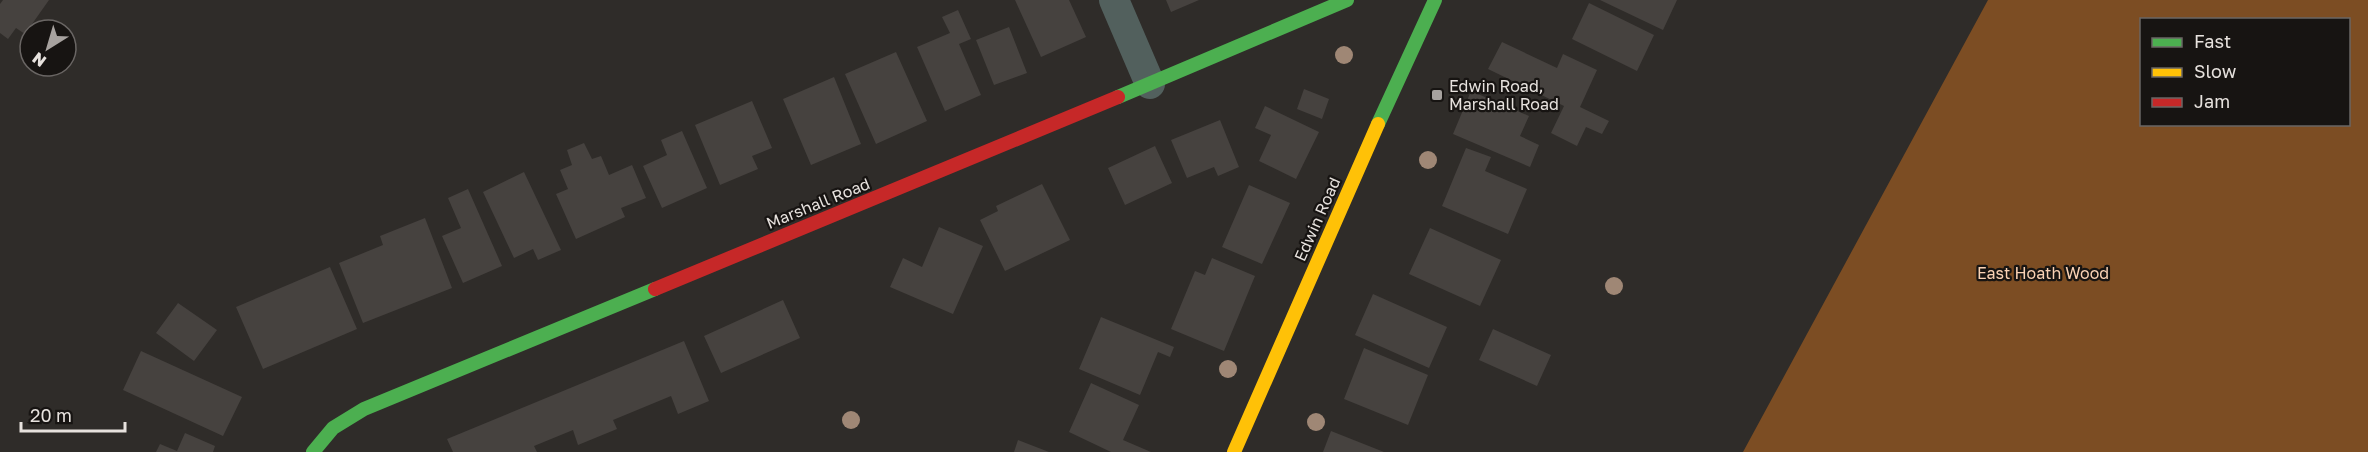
<svg xmlns="http://www.w3.org/2000/svg" width="2368" height="452" font-family="'Golos Text',sans-serif">
<style>
.forest{fill:#7c4d23;fill-rule:evenodd}
.building{fill:#46423f}
.lines{fill:none;stroke-linecap:round;stroke-linejoin:round}
.street{stroke:#52605d;stroke-width:30}
.fast{stroke:#4caf50;stroke-width:14}
.slow{stroke:#ffc107;stroke-width:14}
.jam{stroke:#c62828;stroke-width:14}
.tree{fill:#9f8775}
.poi-dot{fill:#a7a29f;stroke:#171412;stroke-width:2}
.labels{text-anchor:middle;stroke-width:4.5;stroke-linejoin:round;paint-order:stroke}
.poi-label{font-size:16px;fill:#e7e2de;stroke:#171412;text-anchor:start}
.street-label{font-size:16px;fill:#e7e2de;stroke:#171412}
.park-label{font-size:16px;fill:#fad2b4;stroke:#171412}
</style>
<rect width="100%" height="100%" fill="#2f2c29"/>
<!-- forest -->
<path class="forest" d="M1988,0H2368V452H1743ZM2142,20H2348V124H2142Z"/>
<!-- building -->
<path class="building" d="M3,0H49L25,34L16,28L8,39L0,33V4Z
M1015,0H1069L1086,37L1041,57Z
M1166,0H1199L1171,12Z
M1600,0H1677L1663,30Z
M1589,3L1654,35L1637,71L1572,39Z
M958,10L971,39L959,44L981,95L945,111L917,47L950,33L942,17Z
M1009,27L1027,73L994,85L976,40Z
M1502,42L1557,68L1563,54L1597,70L1580,107L1609,121L1602,134L1586,127L1577,146L1551,133L1564,106L1488,69Z
M896,52L927,121L876,144L845,74Z
M834,77L861,144L811,165L783,99Z
M1304,89L1329,99L1322,119L1297,109Z
M1471,91L1529,116L1520,136L1539,145L1530,167L1453,134Z
M752,101L772,148L752,156L758,169L720,185L695,125Z
M1265,106L1319,132L1296,179L1259,161L1271,135L1255,128Z
M1220,120L1239,167L1218,176L1214,167L1187,178L1171,140Z
M682,131L707,188L662,208L643,166L667,155L661,140Z
M584,143L592,159L601,156L609,175L632,165L646,198L621,208L625,217L576,239L556,194L568,189L560,170L572,165L567,150Z
M1155,146L1172,183L1125,205L1108,168Z
M1466,148L1491,157L1485,171L1527,189L1508,234L1442,206Z
M524,172L561,250L538,260L533,249L514,258L483,192Z
M1042,184L1070,240L1005,271L980,220L998,211L996,206Z
M1249,185L1290,203L1262,264L1222,247Z
M468,189L502,266L463,283L442,236L461,228L448,198Z
M425,218L452,288L363,323L339,263L383,245L380,236Z
M939,227L983,246L953,314L890,287L903,258L922,267Z
M1430,228L1501,260L1480,306L1409,274Z
M1212,258L1255,276L1224,351L1171,329L1195,271L1205,275Z
M330,267L357,329L263,369L236,307Z
M1373,294L1447,327L1429,368L1355,335Z
M783,300L800,338L721,373L704,336Z
M178,303L217,330L194,361L156,333Z
M1101,317L1174,347L1170,357L1158,352L1140,395L1079,369Z
M1493,329L1551,355L1537,386L1479,360Z
M684,341L709,401L678,414L671,396L613,420L617,429L578,445L573,430L534,446L537,452H453L447,439Z
M1364,348L1428,375L1408,425L1344,399Z
M141,351L242,397L223,436L123,390Z
M1091,383L1139,405L1123,440L1151,452H1111L1069,432Z
M1331,431L1384,452H1323Z
M185,433L215,446L213,452H156L160,444L177,451Z
M1018,440L1049,452H1014Z"/>
<g class="lines">
<!-- street -->
<path class="street" d="M1114,0L1150,84"/>
<!-- fast -->
<path class="fast" d="M1118,97L1347,0
M1378,124L1435,0
M313,452L333,428L364,409L655,289"/>
<!-- slow -->
<path class="slow" d="M1234,452L1378,124"/>
<!-- jam -->
<path class="jam" d="M655,289L1118,97"/>
</g>
<!-- trees -->
<g class="tree">
<circle cx="1344" cy="55" r="9"/>
<circle cx="1428" cy="160" r="9"/>
<circle cx="1614" cy="286" r="9"/>
<circle cx="1228" cy="369" r="9"/>
<circle cx="851" cy="420" r="9"/>
<circle cx="1316" cy="422" r="9"/>
</g>
<!-- markers -->
<rect class="poi-dot" x="1431" y="89" width="12" height="12" rx="3"/>
<g class="labels">
<!-- poi labels -->
<g class="poi-label">
<text x="1449" y="92">Edwin Road,<tspan x="1449" dy="18">Marshall Road</tspan></text>
</g>
<!-- street labels -->
<g class="street-label">
<text transform="translate(818 203) rotate(-22)" y="6">Marshall Road</text>
<text transform="translate(1317 219) rotate(-66)" y="6">Edwin Road</text>
</g>
<!-- park labels -->
<g class="park-label">
<text x="2043" y="279">East Hoath Wood</text>
</g>
</g>
<!-- legend -->
<rect x="2140" y="18" width="210" height="108" fill="#171412" stroke="#6a6664" stroke-width="1.5"/>
<rect x="2152" y="38" width="30" height="9" fill="#4caf50" stroke="#6a6664" stroke-width="1.5"/>
<text x="2194" y="48" font-size="18" fill="#e7e2de">Fast</text>
<rect x="2152" y="68" width="30" height="9" fill="#ffc107" stroke="#6a6664" stroke-width="1.5"/>
<text x="2194" y="78" font-size="18" fill="#e7e2de">Slow</text>
<rect x="2152" y="98" width="30" height="9" fill="#c62828" stroke="#6a6664" stroke-width="1.5"/>
<text x="2194" y="108" font-size="18" fill="#e7e2de">Jam</text>
<!-- north arrow -->
<g transform="translate(48 48) rotate(217)"><circle r="28" fill="#171412" stroke="#6a6664" stroke-width="1.5"/>
<path d="M0-4.5L10 22L0 15L-10 22Z" fill="#a7a29f"/>
<text y="-9" font-size="16" font-weight="bold" text-anchor="middle" fill="#e7e2de">N</text>
</g>
<!-- scale -->
<path d="M21 422v9h104v-9" fill="none" stroke="#e7e2de" stroke-width="3"/>
<text x="30" y="422" font-size="18" fill="#e7e2de" stroke="#171412" stroke-width="4.5" paint-order="stroke">20 m</text>
</svg>
